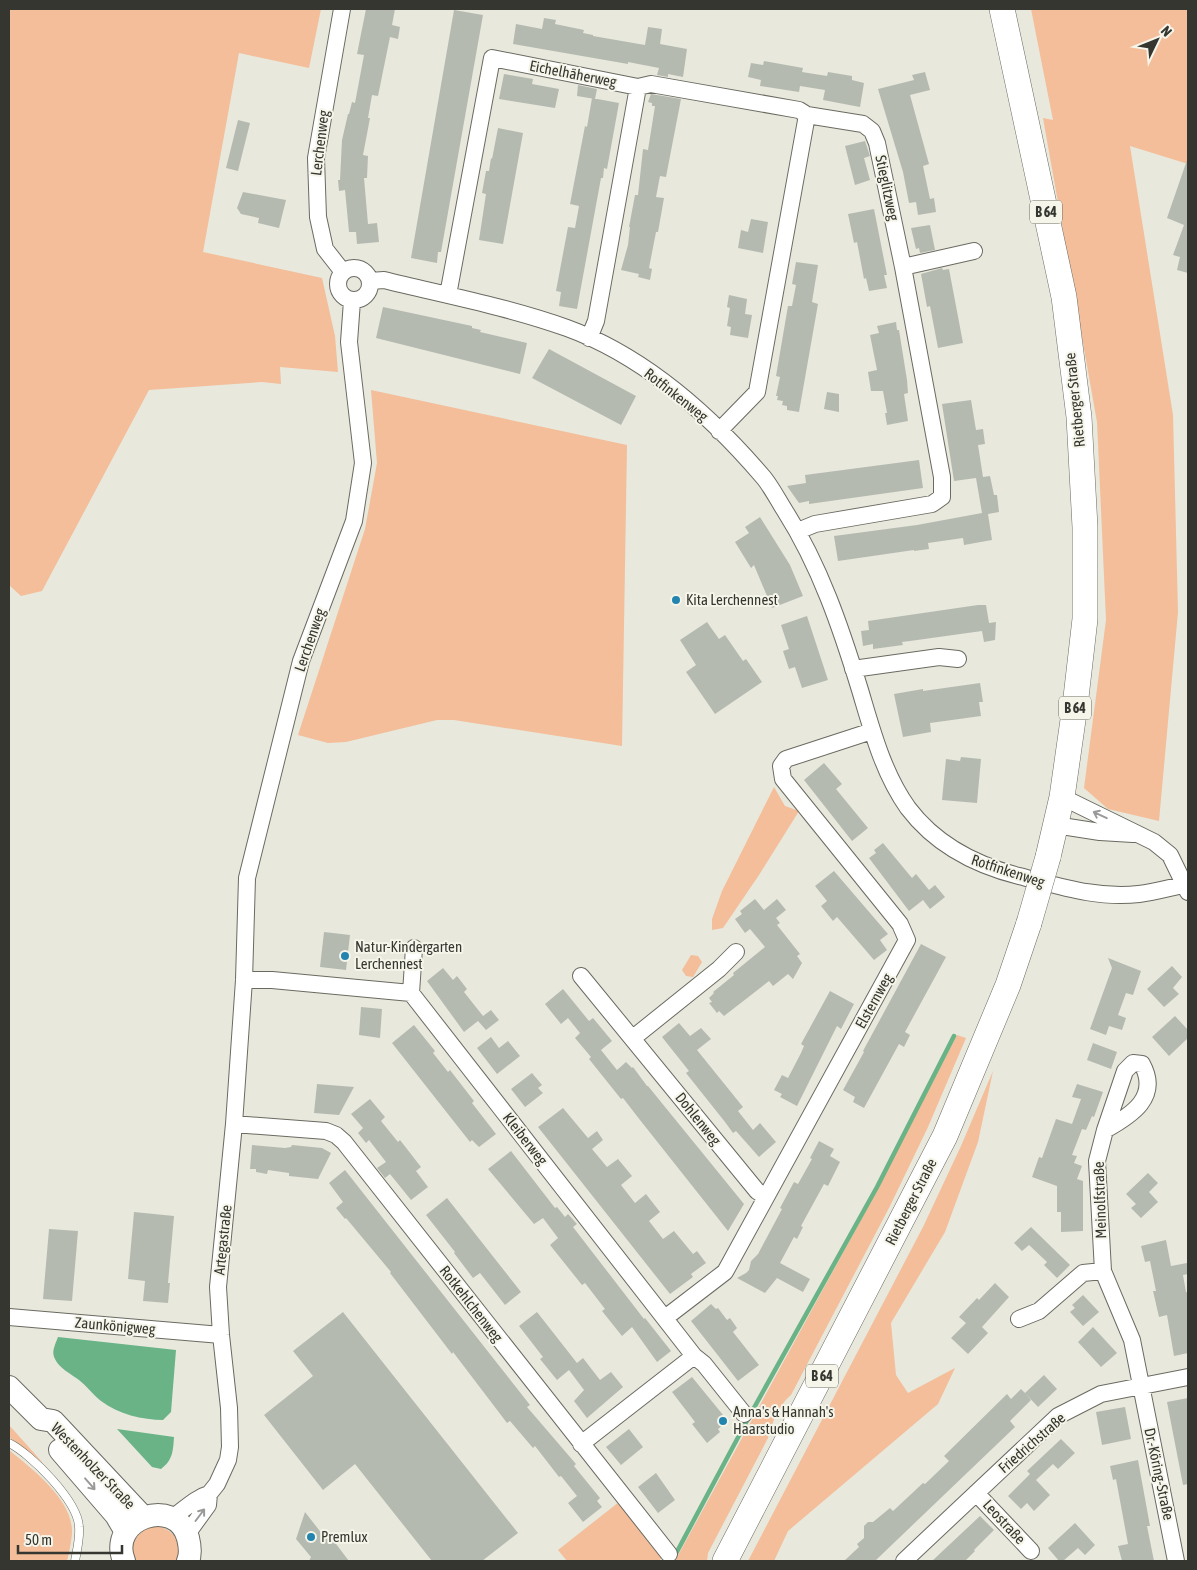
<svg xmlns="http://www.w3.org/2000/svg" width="1197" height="1570" font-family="'Asap Condensed',sans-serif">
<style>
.green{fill:#f3be99}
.water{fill:#69b387}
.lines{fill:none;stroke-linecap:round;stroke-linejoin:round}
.stream{stroke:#69b387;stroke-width:4.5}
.building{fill:#b5bab1}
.lane-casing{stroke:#6b6a61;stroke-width:9}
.street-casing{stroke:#6b6a61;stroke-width:18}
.secondary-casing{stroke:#6b6a61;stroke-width:24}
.primary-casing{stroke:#6b6a61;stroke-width:26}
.lane{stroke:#fff;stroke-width:8}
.street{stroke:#fff;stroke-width:16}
.secondary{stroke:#fff;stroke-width:22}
.primary{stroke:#fff;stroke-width:25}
.primary-bridge-casing{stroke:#6b6a61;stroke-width:26;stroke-linecap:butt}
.primary-bridge{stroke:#fff;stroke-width:25}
.oneway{stroke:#9a9a98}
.poi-dot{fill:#2284af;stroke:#f5f5ea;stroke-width:2}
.labels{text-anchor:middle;stroke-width:4;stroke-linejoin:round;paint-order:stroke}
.shield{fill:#f5f5ea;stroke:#6f6f68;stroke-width:1}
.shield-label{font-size:14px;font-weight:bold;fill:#363631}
.street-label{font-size:15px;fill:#363631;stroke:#f5f5ea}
.poi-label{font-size:15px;fill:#363631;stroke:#f5f5ea;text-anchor:start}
</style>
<rect width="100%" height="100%" fill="#e8e8dd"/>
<!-- green -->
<path class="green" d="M9,9H321L309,68L239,53L203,252L322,278L335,336L338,372L280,367L281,384L262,382L149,390L42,591L21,596L9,585Z
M1031,9H1188V164L1130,146L1173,415L1178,612L1159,821L1108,809L1084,788L1106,620L1097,422L1043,118L1053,120Z
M371,390L627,445L622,746L454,720H437L346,742L328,743L298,735L365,529L377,463Z
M774,787L785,806L799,811L759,875L723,928L712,930V919L722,891Z
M691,955L698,956L702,962L693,977L686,976L682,970Z
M957,1035L966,1038L928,1127L890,1206L791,1395C780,1404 771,1424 768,1438L708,1553L707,1561H675L857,1227Z
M993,1071L978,1142L945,1232L891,1323L896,1375L908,1393L955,1368L938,1404L788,1531L774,1561H748L923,1227L961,1146Z
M9,1425L43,1463L9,1437Z
M9,1450C32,1469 74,1500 72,1534C71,1543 69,1553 67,1561H9Z
M619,1502L662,1557L659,1561H567L558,1550Z
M152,1526C171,1526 185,1542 177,1561H135C127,1546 137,1532 152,1526Z"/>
<!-- water -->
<path class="water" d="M58,1337L176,1350L171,1412L163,1420C143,1420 118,1414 101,1401C93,1395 87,1386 79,1380C71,1374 59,1368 55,1359C51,1352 55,1345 58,1337Z
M117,1429L174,1437C173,1451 173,1460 161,1469L152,1467Z"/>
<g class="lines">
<!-- stream -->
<path class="stream" d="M672,1561L750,1415L877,1187L954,1036"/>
</g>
<!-- building -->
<path class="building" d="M366,9H395L392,25L400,27L398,39L390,37L378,96L372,95L368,118H370L363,155L368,156L367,178H364L368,224L377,223L379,242L357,244L356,232H349L345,190L339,191L338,180H340L342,140L348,114H349L352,102L355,103L364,55L357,54Z
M454,10L483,15L441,252H438L437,263L411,258Z
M544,18L556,20L555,24L584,30L583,33L593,35V36L645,45L648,27L662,29L660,44L687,49L683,77L668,74V77L657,75L659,68L628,62V64L513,44L516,24L542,29Z
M764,61L803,68L802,72L827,76L828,72L852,76V80L864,83L860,107L823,100L825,90L800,86L799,92L760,86L761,80L748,77L751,63L763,65Z
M925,72L930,90L910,95L929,164L923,166L930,199L934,198L936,212L918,215L916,202L909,203L903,172L878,89L914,80L912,75Z
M504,74L533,79L532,84L559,89L555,108L499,99Z
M578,85L597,89L595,99L577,96Z
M651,94L681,99L666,177L660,176L656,197L664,198L658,232H656L649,268L652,269L650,280L638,277L639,274L621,270L628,245L630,227H629L635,195H638L643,149L648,150L655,106H652V103L648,102Z
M592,98L619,103L607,169L604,168L603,178H601L577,309L559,306L561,292L556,291L568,227L575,228L579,206L570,204L585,126L587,127Z
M238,120L250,123L238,171L226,168Z
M498,128L523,133L503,244L479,240L486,194L482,193L486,171H489L491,158L492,159Z
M865,141L870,156L864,158L870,180L855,185L845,146Z
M1187,160H1188V273L1177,270L1180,257L1173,255L1184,225L1167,218Z
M243,192L286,200L279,228L258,223L259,218L241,214L237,208Z
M874,209L887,275H884L887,288L869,291L866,278L864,279L857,242L854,243L848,214Z
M751,219L768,222L763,253L738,248L741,230L748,232Z
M930,225L935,250L920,253L919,248L916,249L911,228Z
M796,262L818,265L812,302L818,304L799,412L787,410V406L782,405L783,401L777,400L778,396H776L780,377L776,376L788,306H792L796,285L792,284Z
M942,268L943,270L949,269L963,343L938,348L930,306L927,307L921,274Z
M729,295L747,299L745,314L752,315L748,338L730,335L731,327L727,326L730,308L727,307Z
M383,307L472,326V328L481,330L480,332L527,343L520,374L376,338Z
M896,322L897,330H899L907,380L908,393L904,394L908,421L887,425L885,413H887L883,391H871L868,372L877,370L870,335L879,333L877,326Z
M549,349L636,396L621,425L532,378Z
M827,392L839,394V412L824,409Z
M971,400L976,430L983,429L985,444L978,445L983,477L990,476L994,495H997L999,512L988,514L992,540L964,545L963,538L928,543L929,549L914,551V550L838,561L834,536L917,525L982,513L976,478L954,481L942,404Z
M919,460L923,488L809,504V501L799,503L787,486L806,483L805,475Z
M760,517L790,565L803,596L772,608L754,565L751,568L735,542L749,533L745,527Z
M978,605H986L989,623L996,622L995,640L984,642L982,631L910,641L902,642L903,645L873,649V644L863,646L861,631L869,630L868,621Z
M807,616L828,680L802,688L795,667L789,669L783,651L789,649L781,625Z
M707,622L719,639L725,635L743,661L746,659L762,682L715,714L686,672L696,665L680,640Z
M980,683L983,702H979L981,716L930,723L931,732L903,737L894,694L923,689V691Z
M961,757L981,759L977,803L942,800L946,759L960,761Z
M824,763L842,784L836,789L868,828L852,841L804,780Z
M883,843L912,878L916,874L929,890L935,885L945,897L930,909L923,900L909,911L869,858L876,853L874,850Z
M834,871L888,934L880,940L887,950L874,960L837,917L833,921L821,906L827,901L815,886Z
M755,899L764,910L777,899L786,910L776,918L780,923L777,925L800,954L797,956L802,963L793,979L788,974L773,986L769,981L724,1016L719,1011L717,1013L709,1003L712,1002L709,998L714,993L713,992L734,975L733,973L765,947L750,929L745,933L735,919L742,914L740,911Z
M324,932L350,935L346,970L320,967Z
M921,944L946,957L905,1032L910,1035L904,1047L899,1044L864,1108L853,1102L855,1097L843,1090L864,1052L863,1051Z
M1108,958L1141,971L1133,995L1126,993L1118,1015L1126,1018L1122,1030L1109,1026L1106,1035L1090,1029L1112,968Z
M1172,966L1182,977L1173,988L1179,994L1164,1007L1147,989Z
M443,968L453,980L457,976L467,989L464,992L483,1016L491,1010L499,1020L486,1030L478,1021L464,1032L427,981Z
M563,989L589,1021L593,1018L612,1041L601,1050L617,1070L626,1062L632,1068L633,1067L647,1086H648L744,1204L728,1231L640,1120L623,1098L621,1099L589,1059L591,1057L575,1038L580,1033L568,1018L561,1024L545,1004Z
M830,991L854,1004L841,1029L837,1026L797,1106L780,1097L782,1094L774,1090L782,1075L788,1078L801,1053L804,1046L801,1044Z
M361,1007L382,1009L380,1038L359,1035Z
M1175,1016L1188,1030V1038L1169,1056L1152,1037Z
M679,1023L690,1036L701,1028L711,1039L697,1050L743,1107L738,1111L753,1130L760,1123L776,1142L759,1157L736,1131L733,1133L725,1122L686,1073L689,1071L662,1037Z
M414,1025L435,1051L433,1053L448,1072L450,1070L474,1101L472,1103L496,1134L479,1147L472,1140L470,1142L392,1043Z
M491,1037L499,1048L508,1041L520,1056L497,1074L477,1048Z
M1093,1043L1117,1052L1111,1069L1087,1060Z
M532,1073L542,1085L538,1088L543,1093L525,1107L511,1089Z
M317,1084L354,1087L339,1115L314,1113Z
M1077,1084L1103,1092L1094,1117L1092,1116L1086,1130L1082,1129L1072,1155L1077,1156L1074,1163L1082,1166L1077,1179L1083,1181V1231L1061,1232V1212H1057V1186L1032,1177L1039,1157L1042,1158L1056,1119L1072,1124L1081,1099L1072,1097Z
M370,1099L385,1117L381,1121L398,1142L400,1140L421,1167L416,1171L428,1187L411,1200L390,1174L385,1178L377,1168L386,1162L369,1140L366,1143L358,1133L363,1128L351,1114Z
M563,1108L588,1138L597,1131L603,1140L592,1149L607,1167L618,1159L632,1176L621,1185L635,1203L646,1194L660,1212L649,1221L663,1239L674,1231L693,1254L697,1251L706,1263L691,1274L693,1277L670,1294L538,1127Z
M819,1141L834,1149L830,1156L840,1162L828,1186L824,1184L801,1226L803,1227L797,1239L794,1237L780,1263L810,1279L803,1292L777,1278L765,1293L737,1278L746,1273L749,1270L751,1261L758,1254L782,1209L780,1208L794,1182L798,1184L812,1159L810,1158Z
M252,1145L285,1148L291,1147L292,1145L322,1148L331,1153L318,1179L289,1176V1173L268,1170L267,1174L256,1172V1169H250Z
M511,1151L555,1208L557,1207L565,1217L568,1214L577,1224L573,1227L644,1319L645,1318L671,1351L657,1362L632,1327L622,1336L602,1311L605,1309L585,1283L582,1285L550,1245L558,1238L543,1218L534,1224L488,1169Z
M345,1170L530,1405L527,1407L576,1464L574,1466L600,1498L597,1501L602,1507L583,1522L568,1503L577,1496L561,1476L559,1477L535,1446L533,1448L510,1421L507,1423L453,1352L452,1354L390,1273L391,1272L346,1218L345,1219L336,1208L343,1202L329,1183Z
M1148,1173L1158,1183L1149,1192L1158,1202L1141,1218L1131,1208L1136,1204L1126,1194Z
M447,1198L521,1292L505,1305L480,1273L473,1278L454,1253L455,1252L426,1215Z
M134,1212L174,1216L168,1283H170L168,1303L143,1301L145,1281L128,1279Z
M1031,1227L1070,1265L1057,1278L1044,1265L1047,1262L1029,1245L1022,1251L1014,1243Z
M49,1229L78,1231L72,1301L43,1299Z
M1166,1240L1171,1266L1187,1263L1188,1269V1274L1183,1275L1186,1292L1188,1293V1353L1174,1356L1167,1315L1159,1317L1153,1291H1156L1150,1261L1145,1262L1141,1246Z
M995,1283L1009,1297L982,1327L988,1333L968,1354L951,1338L966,1323L959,1317L977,1298L979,1300Z
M1083,1295L1099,1312L1083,1326L1070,1312L1075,1308L1072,1305Z
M711,1304L716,1309L718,1308L727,1320L730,1318L737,1328L733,1332L759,1365L738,1381L691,1321Z
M343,1312L518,1533L482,1561H432L355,1464L323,1490L264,1415L313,1376L293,1351Z
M537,1312L577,1363L583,1358L600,1380L611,1372L623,1387L587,1418L574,1401L584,1390L569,1370L557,1380L540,1359L543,1357L519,1326Z
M1093,1327L1117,1353L1101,1367L1078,1342Z
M1044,1375L1057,1389L1038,1407L1025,1393L1031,1400L1010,1421L1015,1427L875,1561H844L859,1547L857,1544L864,1538V1526L868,1522H873L890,1508L893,1511L923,1483L925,1484L949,1461L944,1456L1007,1394L1011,1399L1021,1389L1025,1393Z
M692,1377L728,1421L718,1429L720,1432L707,1443L692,1424L695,1422L672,1392Z
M1188,1398V1484L1183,1485L1167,1402Z
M1125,1407L1131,1439L1102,1445L1096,1412Z
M629,1429L643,1447L621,1465L606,1447Z
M1061,1439L1075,1453L1058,1469L1053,1464L1036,1480L1050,1495L1034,1511L1027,1503L1021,1509L1008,1496L1030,1474L1027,1471Z
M1138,1460L1150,1526H1147L1154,1561H1122L1118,1546L1128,1544L1116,1479L1113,1480L1110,1466Z
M656,1473L675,1500L658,1513L638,1487Z
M305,1512L326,1539L330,1536L349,1561H309L311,1557L296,1539Z
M980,1516L994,1530L974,1550L975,1551L965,1561H932Z
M1075,1523L1095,1545L1085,1555L1078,1548L1063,1561H1059L1048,1548Z"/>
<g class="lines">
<!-- lane casing -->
<g class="lane-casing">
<path id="lane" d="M9,1443C31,1454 78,1501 79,1527C80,1538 77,1550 75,1561"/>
</g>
<!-- street casing -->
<g class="street-casing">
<path id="street" d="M342,9L316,158L318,217L325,249L343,272
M903,267L974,251
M338 284a16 16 0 1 1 32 0a16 16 0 1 1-32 0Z
M370,281L384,280C445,295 508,307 567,328C644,356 712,417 764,478C772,488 778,500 785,511C820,566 841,628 860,690C872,730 883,773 908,808C936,845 975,865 1019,876C1059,886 1098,899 1139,894C1156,892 1172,887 1188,884
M448,295L492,58L638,87L651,84L799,110L807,115
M589,338L596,321L638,87
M719,431L757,392L807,115L863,124L872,131L877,143L903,267L942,477V497L932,504L815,524L798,531
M853,669L939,657L958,659
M1062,797L1154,842L1170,855L1188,892
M1055,825L1100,832L1133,834
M581,976L757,1191L766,1197
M244,980H272L411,993L694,1356L704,1364L744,1414
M411,993L414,948
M633,1038L719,969L736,952
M234,1124L326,1131L336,1135L344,1142L669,1554
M1105,1130C1132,1115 1160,1097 1142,1064L1133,1063L1125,1071L1105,1130L1097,1161L1103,1271L1132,1340L1176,1561
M9,1317L221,1335
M665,1318L725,1272L907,940L900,924L783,779L781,766L786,759L872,731
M1019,1319L1039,1311L1083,1273L1103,1271
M581,1444L694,1356
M976,1493L1031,1551
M172,1518C184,1510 195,1498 209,1494
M187,1534L208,1505L209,1494L217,1484L228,1460L230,1447L229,1408L221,1335L218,1287L234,1124L244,980L247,878L301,661L354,521L363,463L349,342L352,301
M904,1561L1058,1416L1101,1394L1188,1377"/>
</g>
<!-- secondary casing -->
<g class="secondary-casing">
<path id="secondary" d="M9,1387L41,1419L53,1421L143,1517
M60,1450L116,1515L126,1532
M124,1561C107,1518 176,1495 188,1538C190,1546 191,1554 188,1561"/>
</g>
<!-- primary casing -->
<g class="primary-casing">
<path id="primary" d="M1002,9L1064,297L1079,417L1085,527V619L1075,706L1062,797L1048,857
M725,1561L945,1136L1008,985L1029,923"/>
</g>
<!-- lane -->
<use href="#lane" class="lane"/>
<!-- street -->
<use href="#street" class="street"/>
<!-- secondary -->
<use href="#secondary" class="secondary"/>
<!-- primary -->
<use href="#primary" class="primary"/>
<!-- primary-bridge casing -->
<g class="primary-bridge-casing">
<path id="primary-bridge" d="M1029,923L1048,857"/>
</g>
<!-- primary-bridge -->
<use href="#primary-bridge" class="primary-bridge"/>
</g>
<!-- one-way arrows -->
<defs><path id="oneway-shaft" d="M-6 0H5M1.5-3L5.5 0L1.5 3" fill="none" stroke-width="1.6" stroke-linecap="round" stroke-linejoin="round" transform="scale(1.25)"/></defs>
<g class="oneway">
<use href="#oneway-shaft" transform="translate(1100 815) rotate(-155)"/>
<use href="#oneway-shaft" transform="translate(90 1484) rotate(49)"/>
<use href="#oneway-shaft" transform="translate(200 1515) rotate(-53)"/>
</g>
<!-- markers -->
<g class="poi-dot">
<circle cx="676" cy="600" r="5"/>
<circle cx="345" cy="956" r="5"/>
<circle cx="723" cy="1421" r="5"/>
<circle cx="311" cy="1537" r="5"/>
</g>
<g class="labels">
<!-- shield labels -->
<g class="shield">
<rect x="1030" y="200.5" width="32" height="23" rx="4"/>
<rect x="1059" y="696.5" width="32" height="23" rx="4"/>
<rect x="806" y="1364.5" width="32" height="23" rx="4"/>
</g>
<g class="shield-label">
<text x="1046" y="217">B 64</text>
<text x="1075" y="713">B 64</text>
<text x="822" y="1381">B 64</text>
</g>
<!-- street labels -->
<g class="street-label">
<text transform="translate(573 74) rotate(11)" y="5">Eichelhäherweg</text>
<text transform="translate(320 143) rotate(-83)" y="5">Lerchenweg</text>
<text transform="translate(887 188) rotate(78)" y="5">Stieglitzweg</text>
<text transform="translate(676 395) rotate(38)" y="5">Rotfinkenweg</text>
<text transform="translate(1075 400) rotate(-96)" y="5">Rietberger Straße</text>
<text transform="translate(310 640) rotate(-71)" y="5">Lerchenweg</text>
<text transform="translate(1008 871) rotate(18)" y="5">Rotfinkenweg</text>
<text transform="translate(874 1001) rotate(-61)" y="5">Elsternweg</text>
<text transform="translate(698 1119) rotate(51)" y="5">Dohlenweg</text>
<text transform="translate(525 1139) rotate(52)" y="5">Kleiberweg</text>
<text transform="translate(1100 1200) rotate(-92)" y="5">Meinolfstraße</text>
<text transform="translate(911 1202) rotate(-63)" y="5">Rietberger Straße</text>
<text transform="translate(223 1240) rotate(-84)" y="5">Artegastraße</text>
<text transform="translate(471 1304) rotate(52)" y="5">Rotkehlchenweg</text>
<text transform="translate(115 1326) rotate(5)" y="5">Zaunkönigweg</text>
<text transform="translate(1032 1443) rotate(-41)" y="5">Friedrichstraße</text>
<text transform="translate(93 1466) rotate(46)" y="5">Westenholzer Straße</text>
<text transform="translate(1159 1474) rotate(78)" y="5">Dr.-Köring-Straße</text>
<text transform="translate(1004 1522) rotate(47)" y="5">Leostraße</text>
</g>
<!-- poi labels -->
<g class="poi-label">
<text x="686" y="605">Kita Lerchennest</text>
<text x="355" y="952">Natur-Kindergarten<tspan x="355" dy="17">Lerchennest</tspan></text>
<text x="733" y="1417">Anna's &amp; Hannah's<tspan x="733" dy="17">Haarstudio</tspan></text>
<text x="321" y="1542">Premlux</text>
</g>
</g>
<!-- border -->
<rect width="1197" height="1570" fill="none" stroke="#363631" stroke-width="20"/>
<!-- north arrow -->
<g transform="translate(1157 40) rotate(47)" stroke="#f5f5ea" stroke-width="4" paint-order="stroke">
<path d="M0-4L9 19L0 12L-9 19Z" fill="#363631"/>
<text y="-8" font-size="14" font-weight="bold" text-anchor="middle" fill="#363631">N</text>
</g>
<!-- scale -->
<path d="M18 1545v8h104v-8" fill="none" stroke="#363631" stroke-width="2.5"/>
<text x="25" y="1545" font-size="15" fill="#363631" stroke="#f5f5ea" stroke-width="4" paint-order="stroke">50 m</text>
</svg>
